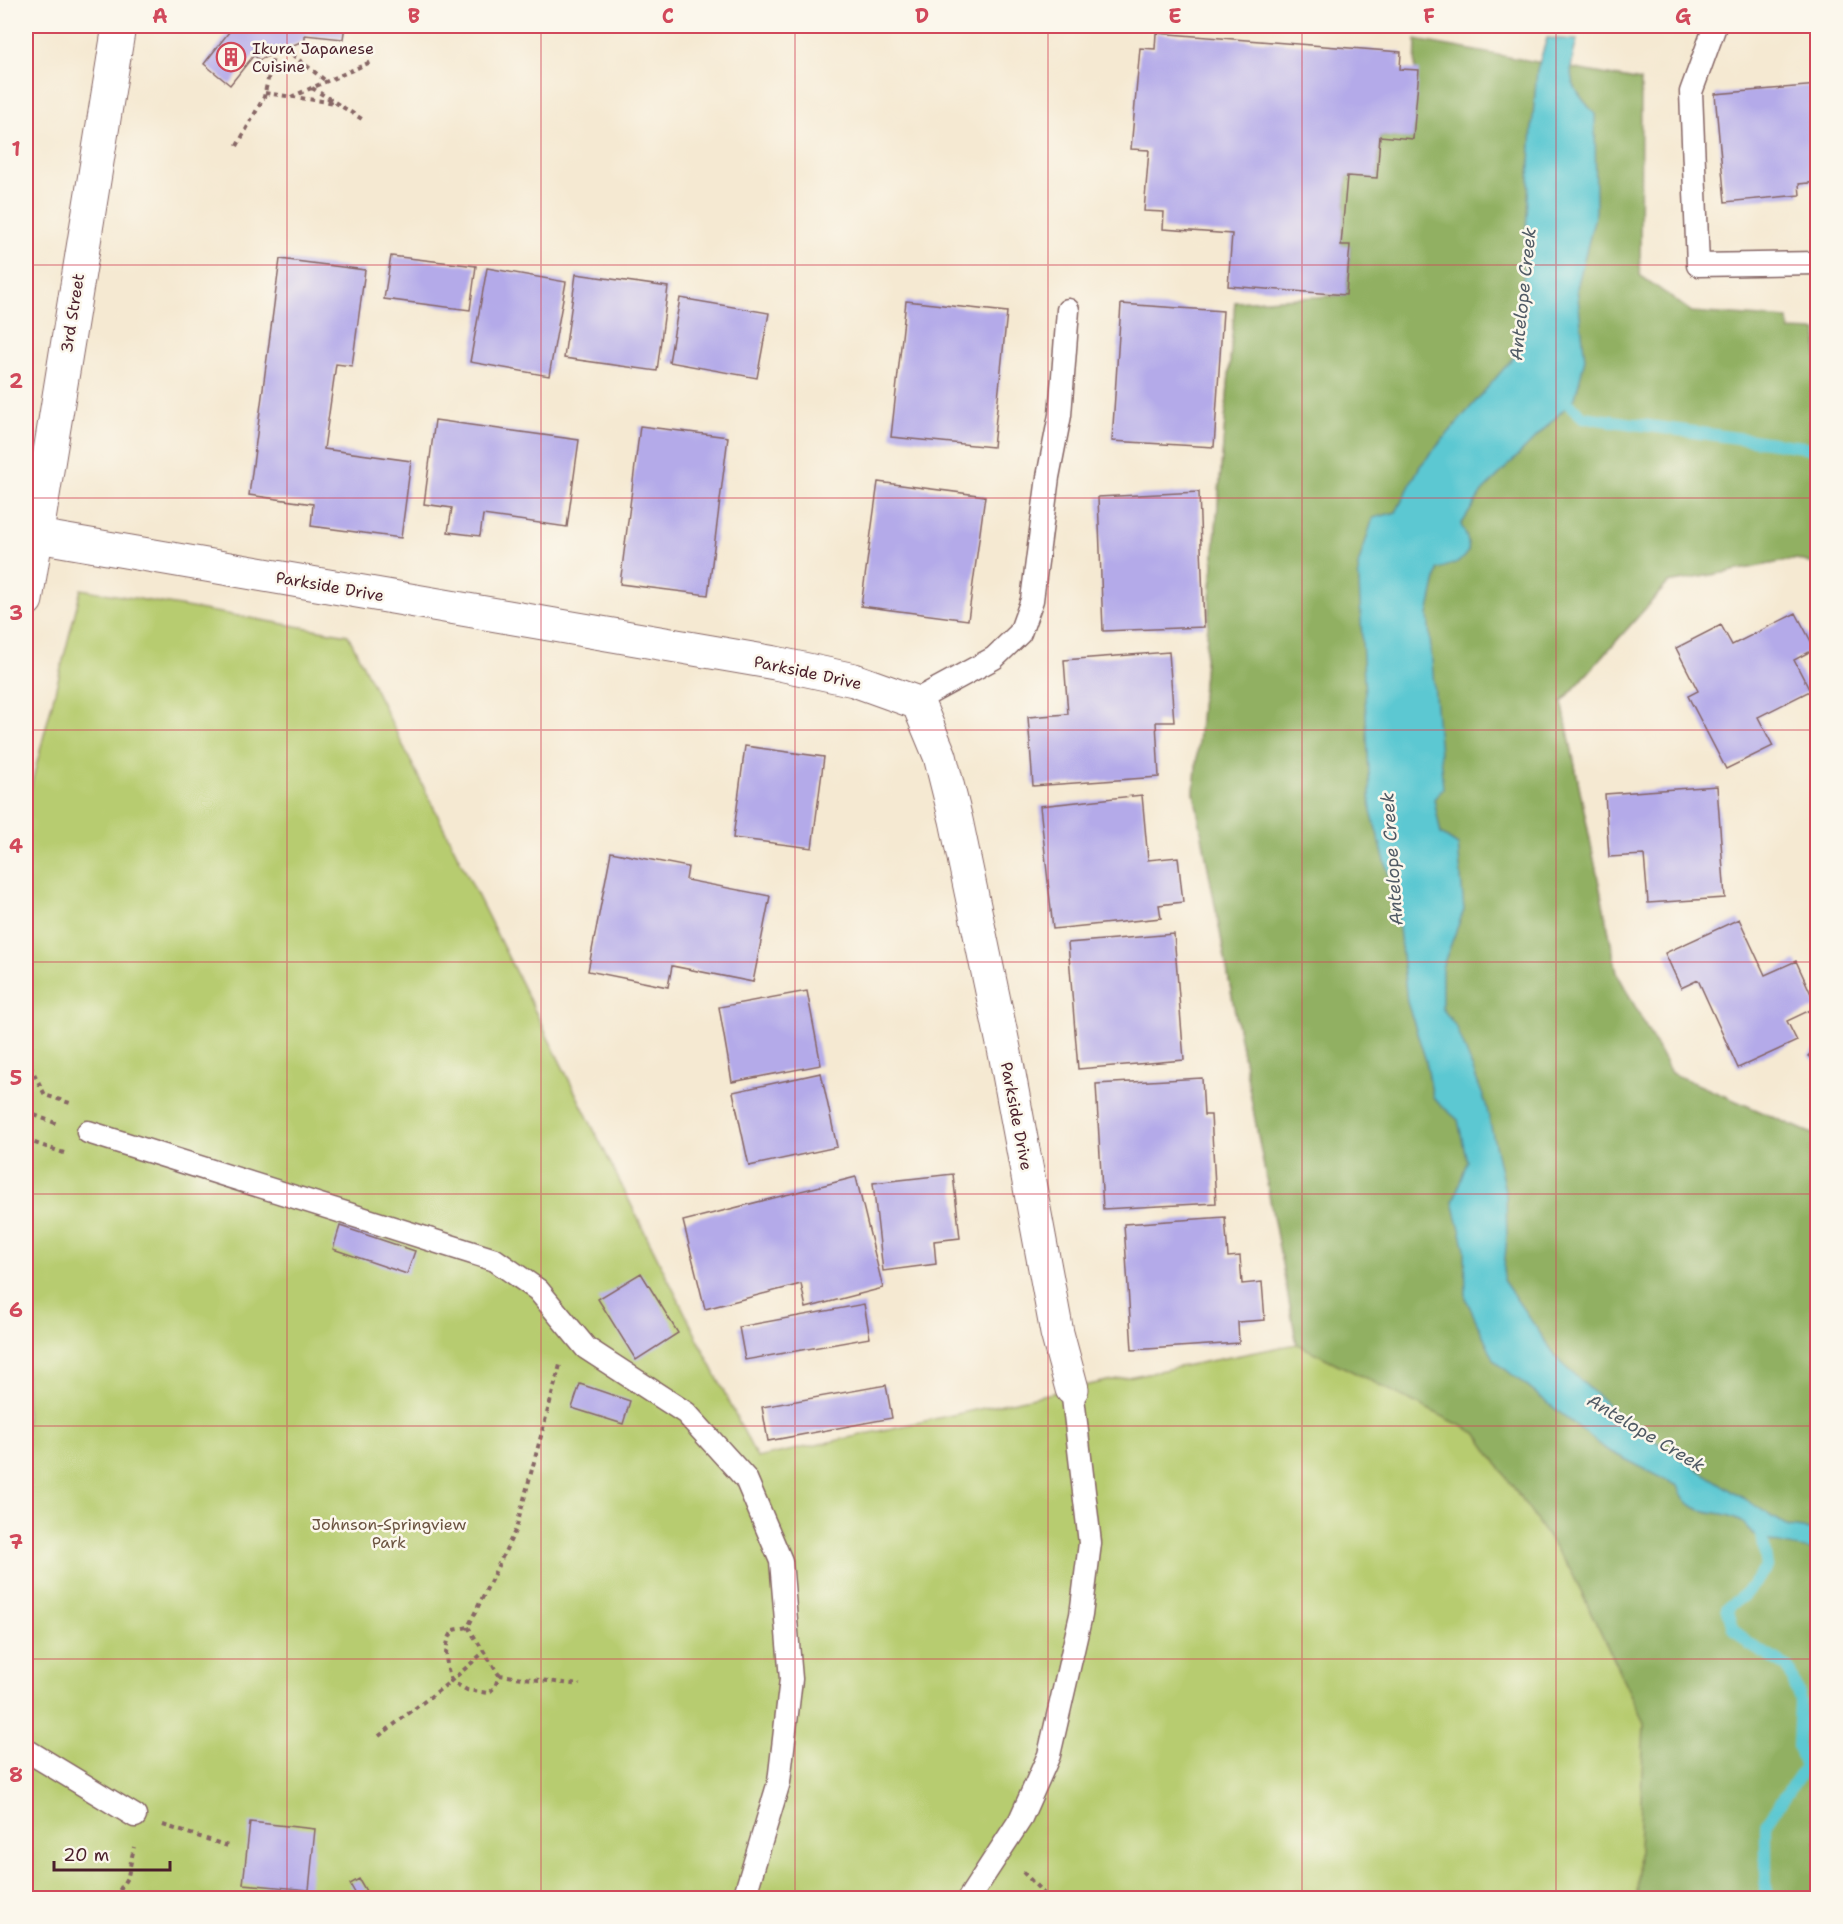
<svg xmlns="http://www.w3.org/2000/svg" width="1843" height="1924" font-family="'Shantell Sans',sans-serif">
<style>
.green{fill:#b7cc70;stroke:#80764e;stroke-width:1.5}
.forest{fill:#91b062;stroke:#6e6846;stroke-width:1.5}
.water{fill:#5bc8d2;stroke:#52747e;stroke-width:1.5}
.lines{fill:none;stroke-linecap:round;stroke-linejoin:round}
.stream{stroke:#5bc8d2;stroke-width:12}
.building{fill:#b4aae9}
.service-casing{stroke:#866665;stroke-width:25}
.minor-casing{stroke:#866665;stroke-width:35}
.tertiary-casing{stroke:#866665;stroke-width:35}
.path{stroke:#866665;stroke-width:4;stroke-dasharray:4.5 4.5;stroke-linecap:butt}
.service{stroke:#fff;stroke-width:22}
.minor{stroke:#fff;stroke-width:33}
.tertiary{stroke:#fff;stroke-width:33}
.grid{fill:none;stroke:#d1495b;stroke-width:1.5;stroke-opacity:0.55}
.labels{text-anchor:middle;stroke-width:5;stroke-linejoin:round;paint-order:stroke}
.poi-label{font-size:16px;fill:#4a1f2b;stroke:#fbf7ec;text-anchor:start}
.street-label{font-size:16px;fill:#4a1f2b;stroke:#fbf7ec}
.park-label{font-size:16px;fill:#6b5340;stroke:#fbf7ec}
.water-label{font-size:18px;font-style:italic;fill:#505a65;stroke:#fbf7ec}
.neatline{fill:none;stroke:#d1495b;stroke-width:2}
.grid-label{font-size:20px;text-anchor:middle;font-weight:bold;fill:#d1495b}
</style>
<rect width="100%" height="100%" fill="#fbf7ec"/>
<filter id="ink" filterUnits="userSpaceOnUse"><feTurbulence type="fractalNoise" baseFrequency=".0167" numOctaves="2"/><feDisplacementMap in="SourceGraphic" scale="12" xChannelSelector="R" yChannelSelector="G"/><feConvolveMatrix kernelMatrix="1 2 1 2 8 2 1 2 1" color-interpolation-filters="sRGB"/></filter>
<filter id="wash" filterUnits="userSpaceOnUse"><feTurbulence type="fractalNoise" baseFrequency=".008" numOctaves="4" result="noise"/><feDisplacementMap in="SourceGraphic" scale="24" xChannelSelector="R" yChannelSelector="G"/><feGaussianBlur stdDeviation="1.35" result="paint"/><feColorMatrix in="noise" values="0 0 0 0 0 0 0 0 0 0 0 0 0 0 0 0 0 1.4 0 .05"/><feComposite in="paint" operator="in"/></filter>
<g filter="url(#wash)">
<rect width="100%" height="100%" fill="#f5e9d2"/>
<!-- green -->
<path class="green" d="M1235,302L1817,565L1797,559L1668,583L1562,702L1617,973L1671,1073L1817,1136V1898H26V806L81,589L348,635L757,1458L1107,1381L1297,1344L1194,792Z"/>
<!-- forest -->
<path class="forest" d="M1416,40L1641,81L1640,275L1692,312L1788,319L1789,330L1817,331V565L1797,559L1668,583L1562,702L1617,973L1671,1073L1817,1136V1898H1637L1644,1723L1571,1571L1476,1433L1297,1344L1194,792L1235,302L1346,295L1350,246L1341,245L1347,176L1377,177L1380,136L1413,138Z"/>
<!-- water -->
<path class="water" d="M1547,38L1577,40C1567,78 1568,83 1595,114L1596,212L1577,288L1585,359L1575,398L1482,492L1461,525C1477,554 1467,561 1438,569L1428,615L1443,788L1434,799L1441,834L1458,845L1464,910L1442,968V1008L1457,1028L1486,1104L1506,1195L1507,1237L1503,1280L1560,1362L1618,1414L1689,1464L1789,1527L1817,1531V1551C1795,1547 1774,1545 1754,1534C1748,1530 1745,1524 1740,1520C1717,1506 1691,1522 1678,1486L1607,1450L1495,1361L1466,1299L1465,1249L1453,1202L1467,1162L1458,1120L1433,1098L1426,1061L1407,1002L1396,900L1371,812L1358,565L1373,518L1396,512L1420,466L1519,351L1532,127L1537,70Z"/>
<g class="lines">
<!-- stream -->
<path class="stream" d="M1557,393L1583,417L1818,449
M1760,1521L1767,1567L1744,1595L1727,1608L1733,1628L1750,1645L1788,1667L1800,1700L1798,1746L1805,1767L1766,1824V1898"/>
</g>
<g id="blocks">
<!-- building -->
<path class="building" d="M225,26H345L343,39L305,35V40L259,60L254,55L230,85L204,64L229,32Z
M1156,33L1401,52L1400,69L1419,70L1413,139L1380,136L1377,178L1347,176L1341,245H1350L1346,295L1228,286L1232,234L1163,229L1164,212L1144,211L1149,150L1131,149L1140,48L1155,49Z
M1818,85V182L1799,184L1800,195L1725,202L1715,94Z
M391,256L476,266L470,310L384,299Z
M280,259L365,270L352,366L336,364L324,449L411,461L401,538L311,526L313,504L249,495Z
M487,268L566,282L549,376L470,362Z
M576,274L668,287L657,371L564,358Z
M680,298L769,313L757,378L669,362Z
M906,301L1007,312L993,447L891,437Z
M1121,304L1223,311L1214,447L1112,441Z
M435,420L579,440L567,527L483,515L480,536L448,532L452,508L424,504Z
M640,426L728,437L708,595L620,584Z
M878,482L985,496L968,620L861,606Z
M1199,492L1204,627L1103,631L1098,497Z
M1796,613L1815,649L1794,660L1810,691L1758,717L1773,746L1726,769L1688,696L1698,691L1676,648L1721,625L1732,645Z
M1169,652L1174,722H1156L1159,777L1033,786L1028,717L1068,714L1064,660Z
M745,746L824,757L812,848L733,838Z
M1717,786L1725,898L1648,903L1644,855L1609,857L1605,794Z
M1142,795L1148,860L1178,857L1183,902L1159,905L1161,918L1053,929L1040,806Z
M611,852L688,867L686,880L770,896L753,982L672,966L668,987L588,971Z
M1739,919L1765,975L1796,961L1817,1007L1787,1021L1797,1041L1738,1068L1698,980L1681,988L1665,953Z
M1174,934L1184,1060L1078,1069L1068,943Z
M807,991L821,1065L732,1082L719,1007Z
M1818,1046V1064L1808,1056Z
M821,1073L837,1147L749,1166L733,1092Z
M1202,1078L1204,1115H1211L1216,1203L1103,1209L1096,1084Z
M953,1174L960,1238L934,1241L936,1264L883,1271L873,1183Z
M856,1177L883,1288L806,1308L801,1284L705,1309L683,1221Z
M1225,1217L1228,1257L1240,1256L1242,1284L1262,1282L1265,1320L1238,1322L1239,1343L1132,1350L1124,1224Z
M340,1226L415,1251L407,1274L333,1249Z
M641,1273L678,1333L636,1360L598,1299Z
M864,1304L870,1338L745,1360L739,1327Z
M580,1384L630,1401L623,1424L572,1408Z
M886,1385L892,1418L768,1441L762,1407Z
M250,1822L315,1829L309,1890L243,1884Z
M359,1879L370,1898H358L350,1884Z"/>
</g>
</g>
<g filter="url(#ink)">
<use href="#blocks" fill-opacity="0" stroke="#866665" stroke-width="1.5"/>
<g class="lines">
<!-- service casing -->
<g class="service-casing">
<path id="service" d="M1715,26L1691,92L1698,265L1818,263
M913,702L994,658L1020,633L1032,600L1048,477L1060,415L1068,310
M88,1132L495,1260L538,1290L586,1348L686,1413L746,1479L781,1561L791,1679L779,1782L744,1898
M26,1750L135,1816
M969,1898L1020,1820L1049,1755L1081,1615L1090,1543L1072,1389"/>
</g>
<!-- minor casing -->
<g class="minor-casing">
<path id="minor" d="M26,534L775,663L854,680L918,703L940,756L956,820L1006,1058L1057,1333L1072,1389"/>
</g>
<!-- tertiary casing -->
<g class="tertiary-casing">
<path id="tertiary" d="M26,600L119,26"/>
</g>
<!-- path -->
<path class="path" d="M285,49L326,81
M312,88L365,121
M265,93L336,103
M291,97L373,61
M237,146L264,97L274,53
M26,1058L45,1095L73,1104
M26,1112L58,1124
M26,1140L64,1153
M468,1627L499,1675L495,1687L488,1693L467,1690L451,1681L484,1652
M499,1675L580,1685
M379,1736L451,1681C446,1664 442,1645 454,1630L468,1627L516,1529L560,1365
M163,1825L228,1846
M1023,1872L1048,1898
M115,1898L128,1876L134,1847"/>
<!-- service -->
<use href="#service" class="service"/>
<!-- minor -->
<use href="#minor" class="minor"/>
<!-- tertiary -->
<use href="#tertiary" class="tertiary"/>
</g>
</g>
<!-- grid -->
<path class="grid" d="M287,26V1898M541,26V1898M795,26V1898M1048,26V1898M1302,26V1898M1556,26V1898M26,265H1818M26,498H1818M26,730H1818M26,962H1818M26,1194H1818M26,1426H1818M26,1659H1818"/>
<!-- icons -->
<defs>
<g id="building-ring" transform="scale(1.5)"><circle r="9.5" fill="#fbf7ec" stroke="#d1495b" stroke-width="1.5"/><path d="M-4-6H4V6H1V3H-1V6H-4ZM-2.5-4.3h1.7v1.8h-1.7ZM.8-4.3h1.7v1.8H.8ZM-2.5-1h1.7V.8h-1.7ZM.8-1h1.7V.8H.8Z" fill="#d1495b"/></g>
</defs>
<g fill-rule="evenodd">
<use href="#building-ring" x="231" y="57"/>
</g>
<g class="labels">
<!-- poi labels -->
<g class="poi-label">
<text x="252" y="54">Ikura Japanese<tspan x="252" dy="18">Cuisine</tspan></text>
</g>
<!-- street labels -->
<g class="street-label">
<text transform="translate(72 313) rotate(-81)" y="6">3rd Street</text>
<text transform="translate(330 586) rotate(10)" y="6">Parkside Drive</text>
<text transform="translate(808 672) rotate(12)" y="6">Parkside Drive</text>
<text transform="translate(1017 1116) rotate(79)" y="6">Parkside Drive</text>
</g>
<!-- park labels -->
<g class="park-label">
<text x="389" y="1530">Johnson-Springview<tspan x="389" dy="18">Park</tspan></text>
</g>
<!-- water labels -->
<g class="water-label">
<text transform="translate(1523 294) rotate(-84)" y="6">Antelope Creek</text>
<text transform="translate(1392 859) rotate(-94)" y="6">Antelope Creek</text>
<text transform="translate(1646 1433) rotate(31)" y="6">Antelope Creek</text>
</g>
</g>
<!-- margin -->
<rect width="1843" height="1924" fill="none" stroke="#fbf7ec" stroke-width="66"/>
<!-- scale -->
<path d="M54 1861v9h116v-9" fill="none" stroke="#4a1f2b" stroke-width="3"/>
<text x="63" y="1861" font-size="18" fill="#4a1f2b" stroke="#fbf7ec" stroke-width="4.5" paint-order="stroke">20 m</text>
<rect x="33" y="33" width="1777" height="1858" class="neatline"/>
<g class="grid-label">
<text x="160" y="23">A</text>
<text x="414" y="23">B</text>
<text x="668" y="23">C</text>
<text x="922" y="23">D</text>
<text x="1175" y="23">E</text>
<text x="1429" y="23">F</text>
<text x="1683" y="23">G</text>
<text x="16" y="156">1</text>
<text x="16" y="388">2</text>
<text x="16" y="620">3</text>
<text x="16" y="853">4</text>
<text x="16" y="1085">5</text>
<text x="16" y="1317">6</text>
<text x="16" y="1549">7</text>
<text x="16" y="1782">8</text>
</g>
</svg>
